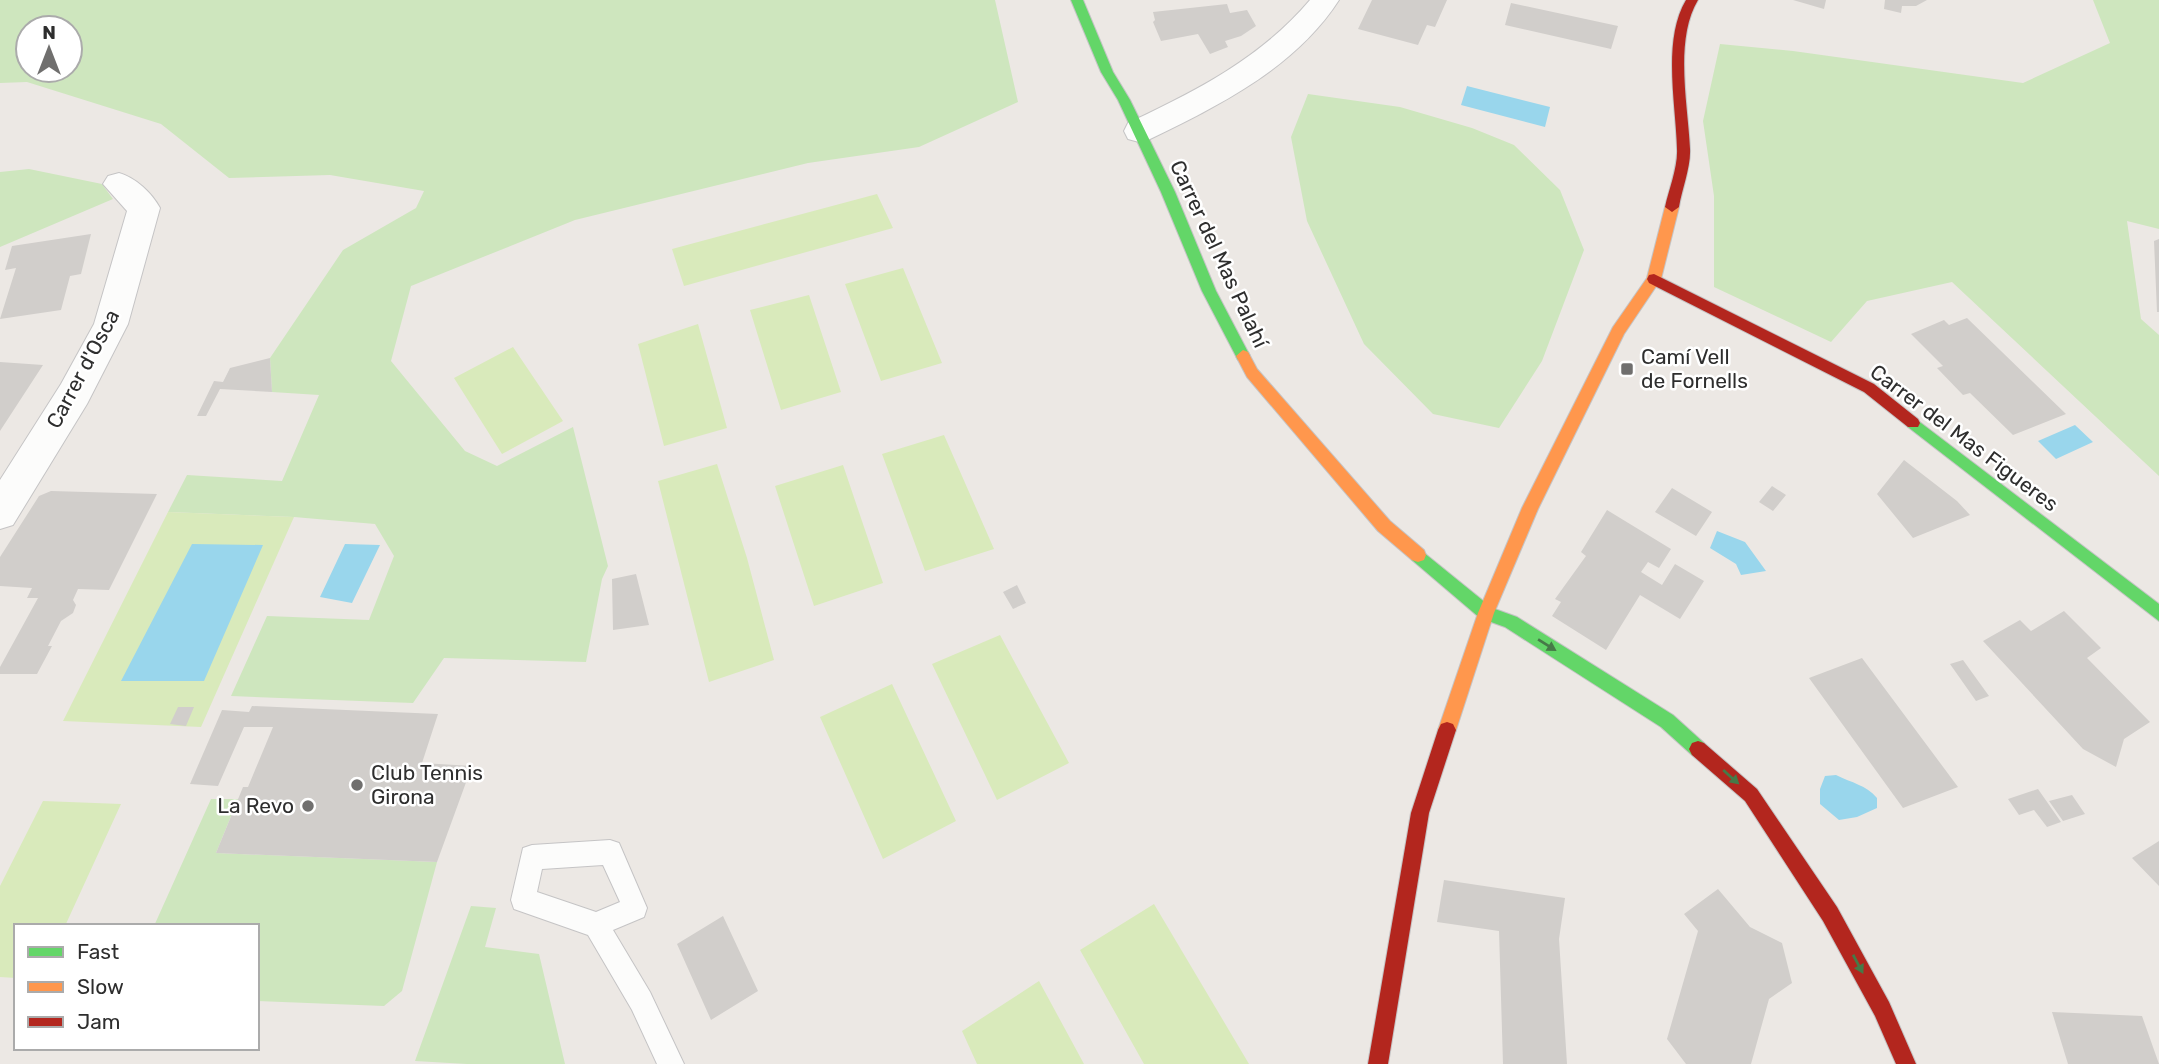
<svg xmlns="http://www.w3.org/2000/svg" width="2159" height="1064" font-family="Rubik,sans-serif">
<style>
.green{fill:#cee6be;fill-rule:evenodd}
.pitch{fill:#d9eabb}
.water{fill:#99d6ec}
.building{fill:#d1cecb}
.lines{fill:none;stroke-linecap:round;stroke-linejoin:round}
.lane-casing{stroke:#c5c4c5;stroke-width:2}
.street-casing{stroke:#c5c4c5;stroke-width:2}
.fast-casing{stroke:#c5c4c5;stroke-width:2}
.slow-casing{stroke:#c5c4c5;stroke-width:2}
.jam-casing{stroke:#c5c4c5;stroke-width:2}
.lane{fill:#fcfcfb;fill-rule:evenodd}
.street{fill:#fcfcfb;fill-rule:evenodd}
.fast{fill:#63d668;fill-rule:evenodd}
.slow{fill:#ff974d;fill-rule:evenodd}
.jam{fill:#b3261e;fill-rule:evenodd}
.oneway{fill:#467a48}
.poi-dot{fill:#706f6e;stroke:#fff;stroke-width:2.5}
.labels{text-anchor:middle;stroke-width:5;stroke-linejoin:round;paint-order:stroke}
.street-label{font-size:21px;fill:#2e2e2e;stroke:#fff}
.poi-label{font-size:21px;fill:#2e2e2e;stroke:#fff;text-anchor:start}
</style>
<rect width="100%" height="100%" fill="#ece8e4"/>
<!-- green -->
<path class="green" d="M0,0H995L1018,102L919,147L808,163L575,220L411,286L391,361L465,451L497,466L573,427L608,566L602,579L586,662L444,658L413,703L231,696L267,616L369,620L394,556L375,524L294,517L168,512L187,475L282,481L319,395L272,392L270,358L343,250L416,208L424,191L330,175L229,178L161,124L27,82L0,83ZM28,28H70V70H28Z
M2093,0H2159V229L2127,221L2141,319L2159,335V476L1952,282L1867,301L1831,342L1714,287V196L1703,121L1720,44L1793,51L2023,83L2110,43Z
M1308,94L1400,107L1472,128L1514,145L1560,190L1584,250L1542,361L1499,428L1433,414L1364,344L1307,221L1291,137Z
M29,169L102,184L113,199L0,247V172Z
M211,799H238L216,853L437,862L402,991L384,1006L257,1001V926H154Z
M471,906L496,908L485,947L539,954L565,1064H467L415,1061Z"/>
<!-- pitch -->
<path class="pitch" d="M877,194L893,228L684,286L672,249Z
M903,268L942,363L881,381L845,284Z
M809,295L841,392L781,410L750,310Z
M698,324L727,428L664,446L638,344Z
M513,347L563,421L502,454L454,378Z
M944,435L994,549L925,571L882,454Z
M717,464L747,558L774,660L709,682L658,481Z
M843,465L883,583L814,606L775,486Z
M168,512L294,517L201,727L63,721Z
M1000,635L1069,763L997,800L932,664Z
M892,684L956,821L883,859L820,717Z
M43,801L121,804L65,926H16V978L0,977V886Z
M1154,904L1249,1064H1144L1080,950Z
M1039,981L1084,1064H977L962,1031Z"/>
<!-- water -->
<path class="water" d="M1467,86L1550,107L1545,127L1461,105Z
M2075,425L2093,442L2056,459L2038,441Z
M1717,531L1745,542L1766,571L1741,575L1736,564L1710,548Z
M192,544L263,545L204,681H121Z
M345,544L380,545L352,603L320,597Z
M1836,775C1852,783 1866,785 1877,798V808L1857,817L1839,820L1820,804V789L1825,776Z"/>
<!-- building -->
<path class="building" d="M1372,0H1447L1435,27L1427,25L1418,45L1358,29Z
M1793,0H1826L1824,9Z
M1885,0H1927L1916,6H1902L1901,13L1884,9Z
M1511,3L1618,26L1611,49L1505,25Z
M1227,4L1230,13L1247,10L1256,26L1241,36L1225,41L1228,47L1210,54L1198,34L1161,41L1153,22L1155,20L1153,12Z
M91,234L81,274L70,276L61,310L0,319L16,268L5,270L12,246Z
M2159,239V312H2157L2154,241Z
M1967,318L2066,414L2013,435L1970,393L1963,395L1937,368L1943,366L1911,334L1944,320L1949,325Z
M270,358L272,392L220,389L206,416H197L214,381L223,382L230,368Z
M0,362L43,365L0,431Z
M1904,460L1957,501L1970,515L1913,538L1877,494Z
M1772,486L1786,495L1773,511L1759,502Z
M1672,488L1712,512L1696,536L1655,512Z
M51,491L157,494L109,590L78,589L73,600L76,605L73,613L61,621L48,646H52L37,674H0V667L38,598H27L32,588L0,586V557L39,496Z
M1607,510L1671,549L1659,568L1648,562L1641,572L1662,585L1675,564L1704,581L1680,619L1640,595L1606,650L1552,616L1561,602L1555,599L1586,556L1581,552Z
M636,574L649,625L613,630L612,579Z
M1017,585L1026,603L1013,609L1003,592Z
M2064,611L2101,648L2087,658L2150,722L2124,739L2116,767L2083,749L1983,641L2020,620L2031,631Z
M1862,658L1958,787L1903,808L1809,678Z
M1963,660L1989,696L1976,701L1950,664Z
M252,706L438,714L422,763L472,766L437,862L216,853L243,787H248L273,727H244L218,786L190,784L222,710L249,712Z
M178,707H194L186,726L170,724Z
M2038,789L2061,822L2047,827L2034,810L2019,815L2008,799Z
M2072,795L2085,814L2063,821L2049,801Z
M2159,841V886L2132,858Z
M1444,880L1565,898L1559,939L1567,1064H1503L1499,931L1437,922Z
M1718,889L1750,927L1782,943L1792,983L1769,999L1751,1064H1686L1667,1039L1698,931L1684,914Z
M723,916L758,991L711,1020L677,944Z
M2052,1012L2142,1016L2159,1064H2068Z"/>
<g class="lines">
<!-- lane casing -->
<g class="lane-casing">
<path id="lane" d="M610,840L619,843L647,908L644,917L613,930L650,992L684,1064H657L632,1010L588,935L514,909L511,900L523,848L532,845ZM603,865L620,902L596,912L537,892L542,869Z"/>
</g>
<!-- street casing -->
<g class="street-casing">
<path id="street" d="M1310,0H1339C1295,68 1220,105 1150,139L1139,142L1128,139L1124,131L1128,123C1196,91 1261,58 1310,0Z
M119,173C136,178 152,193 160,208L128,324L87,404L13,525L0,529V480L61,384L94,324L127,211L103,184L108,176Z"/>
</g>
<!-- fast casing -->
<g class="fast-casing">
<path id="fast" d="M1071,0H1083L1113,72L1130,100L1175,192L1216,291L1250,356L1248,360H1238L1202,291L1161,192L1118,100L1101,72Z
M1913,417L2159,604V621L1908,427L1906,423L1908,419Z
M1418,548L1492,608L1517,617L1673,715L1704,743L1707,749L1704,755L1698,757L1692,755L1661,727L1505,627L1480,618L1412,560L1410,555L1412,550Z"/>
</g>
<!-- slow casing -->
<g class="slow-casing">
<path id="slow" d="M1672,202L1679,207L1661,279L1624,334L1538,509L1494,613L1456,730L1453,736L1447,738L1441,736L1438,730L1478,613L1522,508L1613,327L1647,278L1665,207Z
M1243,350L1248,352L1257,369L1390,521L1424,550L1426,555L1424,560L1418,562L1412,560L1378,531L1247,377L1236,356Z"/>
</g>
<!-- jam casing -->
<g class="jam-casing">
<path id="jam" d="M1686,0H1698C1674,40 1688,105 1690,149C1691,167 1682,189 1679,207L1672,212L1665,207C1669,189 1678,167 1677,149C1676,105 1662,40 1686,0Z
M1654,274L1874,384L1918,419L1920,423L1918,427H1908L1864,392L1649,283L1647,279L1649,275Z
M1447,722L1453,724L1456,730L1429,813L1388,1064H1368L1411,813L1438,730L1441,724Z
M1698,741L1704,743L1757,789L1837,907L1889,1002L1916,1064H1896L1875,1016L1823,921L1745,801L1692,755L1689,749L1692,743Z"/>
</g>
<!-- lane -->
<use href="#lane" class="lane"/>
<!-- street -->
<use href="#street" class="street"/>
<!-- fast -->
<use href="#fast" class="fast"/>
<!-- slow -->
<use href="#slow" class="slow"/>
<!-- jam -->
<use href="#jam" class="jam"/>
</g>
<!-- one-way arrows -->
<defs><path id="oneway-solid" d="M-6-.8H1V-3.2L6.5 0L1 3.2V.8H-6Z" transform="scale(1.75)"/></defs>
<g class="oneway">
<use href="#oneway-solid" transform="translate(1547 645) rotate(32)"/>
<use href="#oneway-solid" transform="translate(1731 777) rotate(42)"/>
<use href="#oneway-solid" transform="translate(1858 964) rotate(62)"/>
</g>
<!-- markers -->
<g class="poi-dot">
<rect x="1620" y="362" width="14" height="14" rx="3.5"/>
<circle cx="357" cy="785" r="7"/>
<circle cx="308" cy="806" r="7"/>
</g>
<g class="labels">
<!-- street labels -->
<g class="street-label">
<text transform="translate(1219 254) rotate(65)" y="7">Carrer del Mas Palahí</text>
<text transform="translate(83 369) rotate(-62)" y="7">Carrer d'Osca</text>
<text transform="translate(1964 438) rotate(37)" y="7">Carrer del Mas Figueres</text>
</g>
<!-- poi labels -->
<g class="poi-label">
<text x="1641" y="364">Camí Vell<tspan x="1641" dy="24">de Fornells</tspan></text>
<text x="371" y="780">Club Tennis<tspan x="371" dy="24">Girona</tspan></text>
<text x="294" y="813" text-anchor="end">La Revo</text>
</g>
</g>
<!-- legend -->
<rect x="14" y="924" width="245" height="126" fill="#ffffff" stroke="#ababab" stroke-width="2"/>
<rect x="28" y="947" width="35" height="10" fill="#63d668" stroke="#ababab" stroke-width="2"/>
<text x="77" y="959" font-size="21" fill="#2e2e2e">Fast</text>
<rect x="28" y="982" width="35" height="10" fill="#ff974d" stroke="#ababab" stroke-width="2"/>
<text x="77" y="994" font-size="21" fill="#2e2e2e">Slow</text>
<rect x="28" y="1017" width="35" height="10" fill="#b3261e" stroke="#ababab" stroke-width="2"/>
<text x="77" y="1029" font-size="21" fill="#2e2e2e">Jam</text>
<!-- north arrow -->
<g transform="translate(49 49)"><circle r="33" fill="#ffffff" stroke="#ababab" stroke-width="2"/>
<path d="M0-5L12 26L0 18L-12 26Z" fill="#706f6e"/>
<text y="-10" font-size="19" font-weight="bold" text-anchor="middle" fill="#2e2e2e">N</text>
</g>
</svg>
